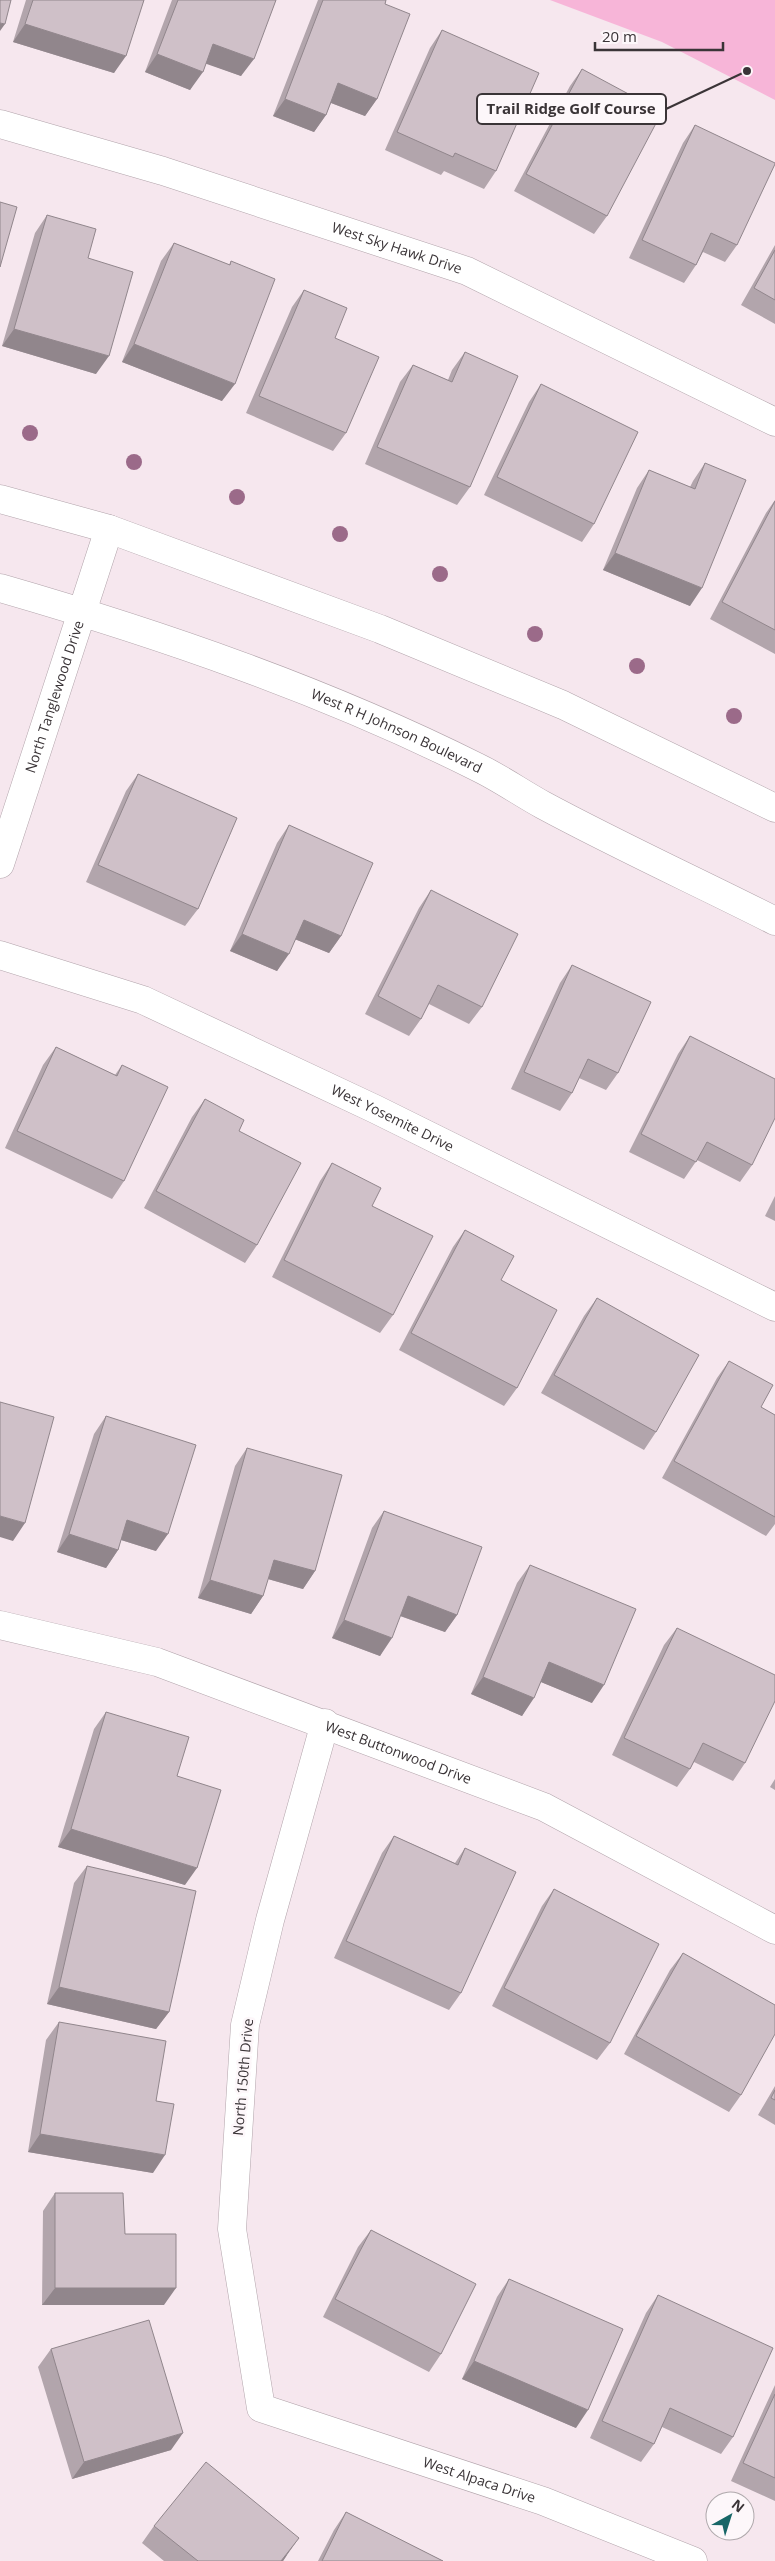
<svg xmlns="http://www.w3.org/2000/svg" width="775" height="2561" font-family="'Open Sans',sans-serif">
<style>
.green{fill:#f7b5d8}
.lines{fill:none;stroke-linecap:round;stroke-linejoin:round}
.street-casing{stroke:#b2a4ab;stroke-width:29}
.secondary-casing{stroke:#b2a4ab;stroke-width:29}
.street{stroke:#fff;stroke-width:28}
.secondary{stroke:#fff;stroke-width:28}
.tree{fill:#9b6a89}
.wall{fill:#b2a5ac}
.shaded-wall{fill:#91868c}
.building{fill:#cfc0c8;stroke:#91868c}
.labels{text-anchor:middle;stroke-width:5;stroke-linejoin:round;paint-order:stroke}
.street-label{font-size:14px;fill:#3a3437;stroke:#fdf7fa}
.leader{fill:none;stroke:#3a3437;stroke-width:2}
.callout-dot{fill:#3a3437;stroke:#fdf7fa;stroke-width:2}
.callout{fill:#fdf7fa;stroke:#3a3437;stroke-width:2}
.callout-label{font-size:15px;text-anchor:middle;font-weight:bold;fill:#3a3437}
</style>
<rect width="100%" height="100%" fill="#f6e7ee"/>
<!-- green -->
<path class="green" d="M550,0H775V100L662,42Z"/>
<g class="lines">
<!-- street casing -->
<g class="street-casing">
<g id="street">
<path id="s1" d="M0,124L163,171L467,271L775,422"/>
<path id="s2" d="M0,864L109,529"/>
<path id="s3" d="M0,955L143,1000L375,1109L775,1307"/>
<path id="s4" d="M0,1625L157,1662L544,1807L775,1930"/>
<path id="s5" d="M325,1723L270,1920L245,2025L232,2229L261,2408L543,2501L693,2561"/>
</g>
</g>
<!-- secondary casing -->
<g class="secondary-casing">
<g id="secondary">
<path d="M0,499L109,529L380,629L563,705L775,808"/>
<path id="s6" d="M0,588C163,635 325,691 477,767C500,778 521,793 543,805C619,846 698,882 775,921"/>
</g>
</g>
<!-- street -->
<use href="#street" class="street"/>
<!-- secondary -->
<use href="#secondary" class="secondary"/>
</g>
<!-- trees -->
<g class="tree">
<circle cx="30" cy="433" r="8"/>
<circle cx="134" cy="462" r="8"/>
<circle cx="237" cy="497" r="8"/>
<circle cx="340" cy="534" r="8"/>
<circle cx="440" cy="574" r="8"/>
<circle cx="535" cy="634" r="8"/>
<circle cx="637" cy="666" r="8"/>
<circle cx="734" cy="716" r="8"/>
</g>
<!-- wall -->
<path class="wall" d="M26,0H144L114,73L13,42Z
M172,0H276L241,76L206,63L190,90L145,72Z
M318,0H386L385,4L377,99L365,116L331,103L326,115L314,132L273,116Z
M442,30L496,171L484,189L444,171L441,175L385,150L430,48Z
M582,69L607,216L594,234L514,191L570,86Z
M695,125L737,245L725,262L703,252L696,265L684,283L629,258L683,143Z
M47,215L88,258L96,374L2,346L35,233Z
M174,243L229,265L231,261L222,401L122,362L161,261Z
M775,245V324L741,305Z
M304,290L335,338L346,433L333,451L246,413L292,307Z
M465,352L470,487L457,505L365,464L400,382L413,365L448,380L452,370Z
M541,384L594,524L582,542L484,495L529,402Z
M705,463L690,606L603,570L637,488L649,470L690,487L693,481Z
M775,500V654L710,619L766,513Z
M138,774L198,909L185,926L86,882L126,791Z
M289,825L341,936L329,953L295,939L277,971L230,951L277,843Z
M431,890L482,1007L469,1024L429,1004L421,1019L409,1036L365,1014L419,908Z
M572,965L618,1073L606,1090L579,1078L572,1093L560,1111L511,1089L560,983Z
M690,1036L752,1165L740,1182L697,1160L684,1179L629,1152L678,1054Z
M56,1047L115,1075L122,1065L124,1181L112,1199L5,1148L43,1065Z
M205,1099L239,1131L257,1245L245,1263L144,1208L192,1117Z
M332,1163L372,1206L393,1315L380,1333L272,1277L320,1181Z
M775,1196V1221L765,1216Z
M465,1230L501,1280L517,1388L504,1406L399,1350L453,1247Z
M597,1298L656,1432L644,1450L541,1393L584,1316Z
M729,1361L761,1407L775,1415V1524L766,1536L662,1478L717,1378Z
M106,1416L156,1551L121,1540L118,1550L106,1568L57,1552L94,1434Z
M247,1448L315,1571L303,1589L268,1579L263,1596L251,1614L198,1598L235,1466Z
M384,1511L457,1615L445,1632L400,1616L380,1656L332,1638L372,1528Z
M530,1565L592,1703L541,1682L522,1716L471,1694L517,1583Z
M677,1628L745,1763L733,1781L694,1762L690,1769L677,1787L612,1755L664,1645Z
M106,1712L177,1776L185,1885L58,1847L94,1729Z
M775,1779V1790L770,1787Z
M394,1836L455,1863L465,1848L461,1993L449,2010L334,1958L382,1853Z
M87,1866L169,2012L156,2029L47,2004L74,1883Z
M554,1889L610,2043L597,2060L492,2006L542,1906Z
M683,1953L741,2095L729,2112L624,2054L670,1970Z
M59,2022L156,2101L153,2173L28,2152L46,2040Z
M775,2086V2125L758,2115Z
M55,2193L125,2234L164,2305H42L43,2211Z
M371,2230L441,2354L429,2372L323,2317L358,2247Z
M509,2279L576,2428L462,2379L497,2297Z
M658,2295L733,2437L721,2454L662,2427L654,2444L641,2462L590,2438L646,2313Z
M51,2349L171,2450L72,2479L38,2367Z
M775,2385V2501L731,2481Z
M346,2512L443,2561H318L334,2530Z
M154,2526L287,2555L283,2561H164L142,2543Z"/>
<!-- shaded-wall -->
<path class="shaded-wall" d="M0,23L5,24L0,31Z
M25,24L126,56L114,73L13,42Z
M213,44L254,59L241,76L201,62Z
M157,54L203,72L190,90L145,72Z
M338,83L377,99L365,116L326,101Z
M285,99L326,115L314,132L273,116Z
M14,329L109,356L96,374L2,346Z
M134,344L235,384L222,401L122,362Z
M615,553L702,588L690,606L603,570Z
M304,920L341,936L329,953L292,938Z
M242,934L289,954L277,971L230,951Z
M0,1516L25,1523L13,1541L0,1537Z
M127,1520L168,1534L156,1551L115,1538Z
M69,1534L118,1550L106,1568L57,1552Z
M274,1560L315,1571L303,1589L261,1577Z
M210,1580L263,1596L251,1614L198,1598Z
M408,1596L457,1615L445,1632L395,1614Z
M344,1620L392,1638L380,1656L332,1638Z
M549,1662L604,1685L592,1703L536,1680Z
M483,1677L534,1698L522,1716L471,1694Z
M71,1829L197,1868L185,1885L58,1847Z
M59,1987L169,2012L156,2029L47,2004Z
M40,2134L165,2155L153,2173L28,2152Z
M55,2288H176L164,2305H42Z
M474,2361L588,2410L576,2428L462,2379Z
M183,2433L171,2450L72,2479L84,2462Z
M299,2538L287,2555L283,2561H281Z"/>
<!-- building -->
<path class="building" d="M0,0H11L5,24L0,23Z
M33,0H144L126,56L25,24Z
M178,0H276L254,59L213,44L203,72L157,54Z
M323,0H386L385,4L410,14L377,99L338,83L326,115L285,99Z
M442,30L539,73L496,171L455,153L453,157L397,132Z
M582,69L662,112L607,216L526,174Z
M695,125L775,163V164L737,245L711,233L696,265L642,240Z
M0,202L17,207L0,267Z
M47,215L96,229L88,258L133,272L109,356L14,329Z
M174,243L230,265L231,261L275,279L235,384L134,344Z
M775,250V300L754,288Z
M304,290L347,308L335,338L379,357L346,433L259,396Z
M465,352L518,376L470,487L377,447L413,365L452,382Z
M541,384L638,432L594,524L497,477Z
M705,463L746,480L702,588L615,553L649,470L695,489Z
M775,501V630L722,602Z
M138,774L237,818L198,909L98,865Z
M289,825L373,863L341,936L304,920L289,954L242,934Z
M431,890L518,934L482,1007L438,985L421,1019L378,996Z
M572,965L651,1002L618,1073L588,1059L572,1093L524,1072Z
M690,1036L775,1079V1118L752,1165L707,1142L696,1162L641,1134Z
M56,1047L117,1076L122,1065L168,1087L124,1181L17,1131Z
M205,1099L244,1120L239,1131L301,1163L257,1245L156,1191Z
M332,1163L381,1188L372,1206L433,1236L393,1315L284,1260Z
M465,1230L514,1256L501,1280L557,1310L517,1388L411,1333Z
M597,1298L699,1355L656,1432L554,1375Z
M729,1361L773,1385L761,1407L775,1415V1517L674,1461Z
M0,1402L54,1417L25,1523L0,1516Z
M106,1416L196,1445L168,1534L127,1520L118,1550L69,1534Z
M247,1448L342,1475L315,1571L274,1560L263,1596L210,1580Z
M384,1511L482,1547L457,1615L408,1596L392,1638L344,1620Z
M530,1565L636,1609L604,1685L549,1662L534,1698L483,1677Z
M677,1628L775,1675V1701L745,1763L703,1743L690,1769L624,1738Z
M106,1712L189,1737L177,1776L221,1790L197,1868L71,1829Z
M394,1836L458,1865L465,1848L516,1872L461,1993L346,1941Z
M87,1866L196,1891L169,2012L59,1987Z
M554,1889L659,1944L610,2043L504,1988Z
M683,1953L775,2005V2034L741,2095L636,2036Z
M59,2022L166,2041L156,2101L174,2104L165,2155L40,2134Z
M775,2090V2100L771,2098Z
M55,2193H123L125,2234H176V2288H55Z
M371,2230L476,2284L441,2354L335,2299Z
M509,2279L623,2329L588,2410L474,2361Z
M658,2295L773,2348L733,2437L670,2408L654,2444L602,2421Z
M149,2320L183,2433L84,2462L51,2349Z
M775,2394V2478L743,2463Z
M206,2462L299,2538L281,2561H198L154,2526Z
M346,2512L443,2561H322Z"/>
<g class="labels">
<!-- street labels -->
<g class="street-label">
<text dy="5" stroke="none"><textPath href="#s1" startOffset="416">West Sky Hawk Drive</textPath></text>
<text dy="5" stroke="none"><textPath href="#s2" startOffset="176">North Tanglewood Drive</textPath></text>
<text dy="5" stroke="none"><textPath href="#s6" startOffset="422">West R H Johnson Boulevard</textPath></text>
<text dy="5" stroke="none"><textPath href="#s3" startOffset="426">West Yosemite Drive</textPath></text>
<text dy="5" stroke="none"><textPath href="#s4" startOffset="419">West Buttonwood Drive</textPath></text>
<text transform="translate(243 2077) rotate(-85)" y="5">North 150th Drive</text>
<text dy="5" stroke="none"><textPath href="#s5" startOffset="928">West Alpaca Drive</textPath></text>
</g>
</g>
<!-- callouts -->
<path class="leader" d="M747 71L666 109"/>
<circle class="callout-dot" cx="747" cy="71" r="5"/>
<rect class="callout" x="477" y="94" width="189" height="30" rx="5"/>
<g class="callout-label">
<text x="571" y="114">Trail Ridge Golf Course</text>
</g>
<!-- north arrow -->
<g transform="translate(730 2516) rotate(39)"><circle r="24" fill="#fdf7fa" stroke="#afa9ac"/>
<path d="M0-4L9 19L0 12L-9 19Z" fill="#176667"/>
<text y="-8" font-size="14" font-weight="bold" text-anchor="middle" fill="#3a3437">N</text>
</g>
<!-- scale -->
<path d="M595 42v8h128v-8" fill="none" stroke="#3a3437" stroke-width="2.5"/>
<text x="602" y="42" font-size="15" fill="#3a3437" stroke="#fdf7fa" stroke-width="4" paint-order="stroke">20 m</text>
</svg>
